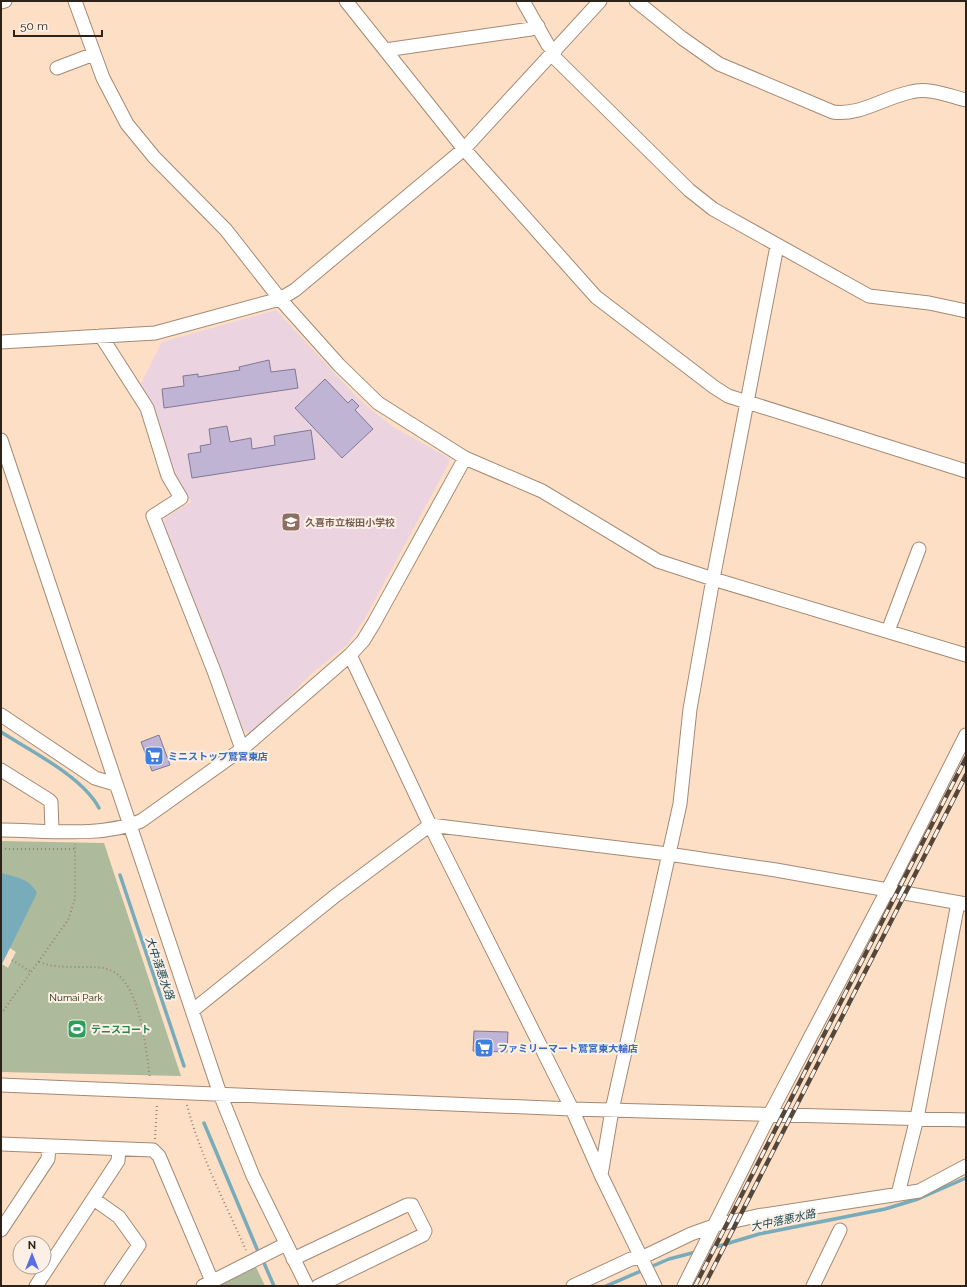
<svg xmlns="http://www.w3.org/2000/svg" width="967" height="1287" font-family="Raleway,'Noto Sans JP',sans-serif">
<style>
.education{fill:#ebd4df}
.green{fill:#adbb9c}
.water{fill:#78acba}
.pier{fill:#fddfc6}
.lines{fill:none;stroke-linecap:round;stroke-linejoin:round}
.stream{stroke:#78acba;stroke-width:3.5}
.building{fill:#bfb4d4;stroke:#817795}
.minor-casing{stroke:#a58972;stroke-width:15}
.path{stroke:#998472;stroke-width:2;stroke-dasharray:1 3;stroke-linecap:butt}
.minor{stroke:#fff;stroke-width:13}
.rail-casing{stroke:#544639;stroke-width:4.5}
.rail{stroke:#fcf0e6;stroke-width:3;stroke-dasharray:9;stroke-linecap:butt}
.labels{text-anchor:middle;stroke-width:4;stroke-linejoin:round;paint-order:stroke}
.education-label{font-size:10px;font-weight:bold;fill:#785e54;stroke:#fcf0e6;text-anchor:start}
.shop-label{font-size:10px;font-weight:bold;fill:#366cbe;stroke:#fcf0e6;text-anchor:start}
.park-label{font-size:10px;fill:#223103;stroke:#fcf0e6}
.leisure-label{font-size:10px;font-weight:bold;fill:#27864d;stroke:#fcf0e6;text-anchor:start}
.water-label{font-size:11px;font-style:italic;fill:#1c4a55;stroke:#fcf0e6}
</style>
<rect width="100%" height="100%" fill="#fddfc6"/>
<!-- education -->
<path class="education" d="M276,310L356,396L374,412L395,428L449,458V463L364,620L347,645L311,674L277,709L250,734L243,729L163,526L165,518L191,502L175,478L139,387L162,342Z"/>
<!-- green -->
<path class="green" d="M1,841L104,843L181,1076L1,1072Z
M256,1267L265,1286H218Z"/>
<!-- water -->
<path class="water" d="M1,873C16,877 29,878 37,893L10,948L16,952L8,968L2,964L1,966Z"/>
<!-- pier -->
<path class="pier" d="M10,948L16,952L8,968L2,964Z"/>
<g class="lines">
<!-- stream -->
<path class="stream" d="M1,732C31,751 83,777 99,808
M120,875L184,1066
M204,1123L257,1249
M706,1250L759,1234L885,1209L918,1199L966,1178
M264,1263L274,1286
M606,1286L669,1259L696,1252"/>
</g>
<!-- building -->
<path class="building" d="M269,360L271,372L295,369L298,388L164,408L162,389L184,386L183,376L198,374V377L240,370L239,367Z
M325,379L348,403L352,399L359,406L355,410L373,429L342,458L295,408Z
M227,426L230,442L251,438L252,449L275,445L274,436L311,430L315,459L192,478L188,454L201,452L200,446L211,444L209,429Z
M159,735L170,765L152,771L141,742Z
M474,1031L508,1032L507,1052L473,1051Z"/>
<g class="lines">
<!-- minor casing -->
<g class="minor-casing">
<path id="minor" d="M75,1L103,78L127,124L154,157L226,230L280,299L339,365L378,403L465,458L542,491L658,561L713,579L966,655
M346,1L464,149L596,297L714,387L728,396L966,471
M523,1L548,45L555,52
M636,1L682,38L719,64L833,112C860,116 885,97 911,92C929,87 949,96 966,100
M1,2L5,1
M385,50L531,29L538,26
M552,55L689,190L713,209L869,296L929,303L966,311
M57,68L94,54
M101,336L147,408L168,476L181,498L153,516L214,671L242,749
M1,342L155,333L280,299L295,290L464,149L600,1
M1,440L220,1094L253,1176L307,1286
M888,631L919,549
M350,655L430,825L572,1109L601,1175L655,1286
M1,715L95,778L115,784
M1,770L49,800L51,802L52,830
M1,830C44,830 102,838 141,821L242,749L350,655L363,641L374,623L465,458
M192,1011L335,896L430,825L668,854L776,870L966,904
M1,1085L572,1109L966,1120
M1,1144L153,1150L159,1156L212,1281
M601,1175L612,1110L680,804L690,709L713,579L777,246
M898,1194L917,1118L958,903
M95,1200L119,1217L139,1245L111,1286
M1,1230L48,1159L49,1146
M293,1259L407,1205H412L425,1231L423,1235L318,1286
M36,1286L118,1161L119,1149
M203,1286L286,1244
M573,1286L631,1259L641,1258L691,1234L716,1225L757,1216L919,1191L966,1166
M684,1286L770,1114L888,889L966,735
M813,1286L840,1230"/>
</g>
<!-- path -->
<path class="path" d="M1,849H75
M12,960L31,972
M39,962C60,970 81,965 103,968C141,974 145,1047 150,1078
M1,1014L68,920L75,899V844
M187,1105C200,1155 225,1203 246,1250
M155,1139L157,1104"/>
<!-- minor -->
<use href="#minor" class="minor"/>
<!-- rail casing -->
<g class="rail-casing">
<path id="rail" d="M695,1286L966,758
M704,1286L966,775"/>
</g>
<!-- rail -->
<use href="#rail" class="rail"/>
</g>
<!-- icons -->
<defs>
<g id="school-square" transform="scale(1)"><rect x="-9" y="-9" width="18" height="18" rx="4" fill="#8d6e63" stroke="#fcf0e6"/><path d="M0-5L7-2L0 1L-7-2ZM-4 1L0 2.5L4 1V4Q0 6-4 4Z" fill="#fff"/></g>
<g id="supermarket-square" transform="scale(1)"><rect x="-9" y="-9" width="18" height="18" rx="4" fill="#3f7fe0" stroke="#fcf0e6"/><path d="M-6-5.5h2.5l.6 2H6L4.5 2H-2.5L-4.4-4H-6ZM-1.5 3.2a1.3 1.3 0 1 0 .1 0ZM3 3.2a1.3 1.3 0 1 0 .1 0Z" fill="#fff"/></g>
<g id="stadium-square" transform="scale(1)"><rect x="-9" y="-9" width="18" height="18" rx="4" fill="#2e9e5b" stroke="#fcf0e6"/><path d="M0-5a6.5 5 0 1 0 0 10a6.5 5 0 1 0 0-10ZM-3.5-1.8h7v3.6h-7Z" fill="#fff"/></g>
</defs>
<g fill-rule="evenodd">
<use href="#school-square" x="291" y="522"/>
<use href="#supermarket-square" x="154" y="756"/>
<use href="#stadium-square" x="77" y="1029"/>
<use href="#supermarket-square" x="484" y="1048"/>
</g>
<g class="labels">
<!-- education labels -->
<g class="education-label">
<text x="305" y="526">久喜市立桜田小学校</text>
</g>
<!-- shop labels -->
<g class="shop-label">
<text x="168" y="760">ミニストップ鷲宮東店</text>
<text x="498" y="1052">ファミリーマート鷲宮東大輪店</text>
</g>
<!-- park labels -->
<g class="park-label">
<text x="76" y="1001">Numai Park</text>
</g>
<!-- leisure labels -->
<g class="leisure-label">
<text x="91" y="1033">テニスコート</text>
</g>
<!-- water labels -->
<g class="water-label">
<text transform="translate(160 968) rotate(71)" y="4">大中落悪水路</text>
<text transform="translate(783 1220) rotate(-12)" y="4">大中落悪水路</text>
</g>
</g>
<!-- border -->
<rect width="967" height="1287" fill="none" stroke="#2d2218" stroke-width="4"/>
<!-- north arrow -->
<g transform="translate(32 1255)"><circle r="19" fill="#fcf0e6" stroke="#a99e94"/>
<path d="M0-3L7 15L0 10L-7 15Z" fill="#566fe4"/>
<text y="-6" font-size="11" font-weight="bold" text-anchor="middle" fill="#2d2218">N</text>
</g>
<!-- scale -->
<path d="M14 30v6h88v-6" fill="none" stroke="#2d2218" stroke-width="2"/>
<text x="20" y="30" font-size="12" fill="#2d2218" stroke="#fcf0e6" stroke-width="3" paint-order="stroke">50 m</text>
</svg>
